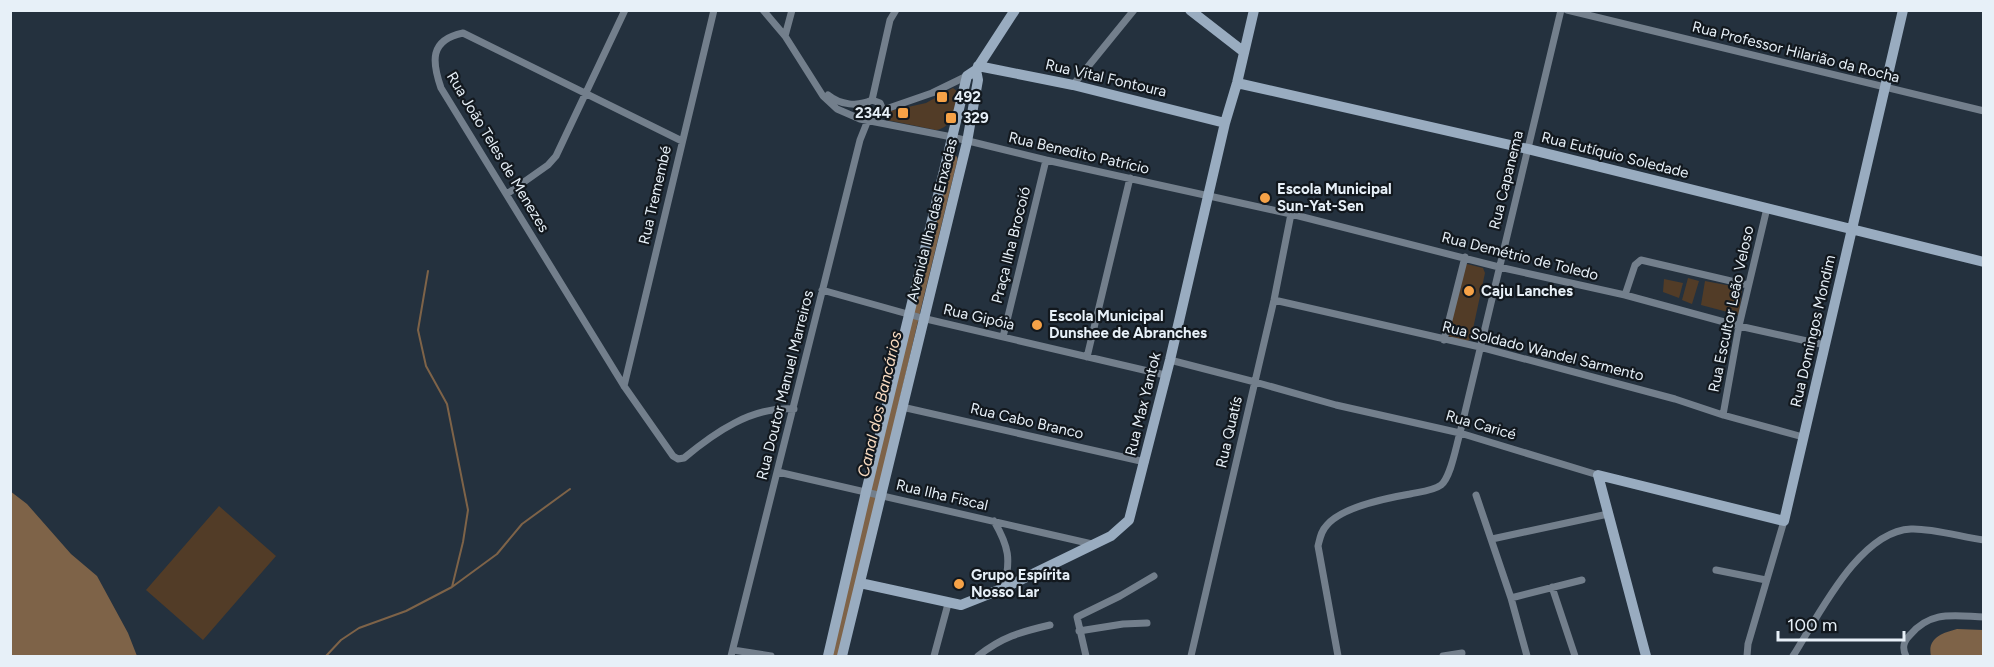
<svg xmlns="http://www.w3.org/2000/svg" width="1994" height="667" font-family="Figtree,sans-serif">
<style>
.green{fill:#523c27}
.water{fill:#7e6348}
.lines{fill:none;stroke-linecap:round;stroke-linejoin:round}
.stream{stroke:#7e6348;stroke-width:2}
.canal{stroke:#7e6348;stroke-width:9}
.street{stroke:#737f8c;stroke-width:7}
.secondary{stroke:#99acc0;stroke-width:10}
.poi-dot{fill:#f6a247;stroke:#12181e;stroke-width:2}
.labels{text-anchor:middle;stroke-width:4.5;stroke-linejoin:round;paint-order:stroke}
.street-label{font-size:15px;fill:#e7f0f8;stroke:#12181e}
.poi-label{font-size:15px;font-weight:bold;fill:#e7f0f8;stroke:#12181e;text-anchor:start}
.water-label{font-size:16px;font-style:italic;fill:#f9dbc0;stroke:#12181e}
</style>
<rect width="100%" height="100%" fill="#24313e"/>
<!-- green -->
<path class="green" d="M953,88L958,92C954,106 954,128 936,130L887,120L890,111L926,103Z
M1467,264L1483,268L1485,273L1471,338L1467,342L1448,336L1463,266Z
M1688,278L1699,281L1692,304L1682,300Z
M1664,279L1683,283L1679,298L1663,292Z
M1705,281L1742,288L1739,315L1701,305Z
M219,506L276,556L203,640L146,590Z"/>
<!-- water -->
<path class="water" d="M10,491L27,504L71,554L97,576L128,633L137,656H11Z
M1957,629L1983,630V656H1931C1927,638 1942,633 1957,629Z"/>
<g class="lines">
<!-- stream -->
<path class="stream" d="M428,271L418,330L426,366L447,404L468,510L463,542L452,587
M326,656L341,640L359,628L406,611L452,587L497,554L522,524L570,489"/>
<!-- canal -->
<path class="canal" d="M835,656L916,310L953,159"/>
<!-- street -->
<path class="street" d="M763,10L785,36L823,96L837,109L860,119L952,137L1046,160L1291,214L1499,267L1625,295L1739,326L1825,345
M1567,10L1984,111
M785,36L792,10
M1073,85L1134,10
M828,95C840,105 858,107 872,100L880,103L883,110
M872,100L890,20L896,10
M883,110L932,93L967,76
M682,141L463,33C429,40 432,62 441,88L624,386L673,456L678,459L684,458C714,433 752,406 794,409
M507,194L548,165L556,156L625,10
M822,290L922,318L1165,375
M1625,295L1635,265L1641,260L1748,285
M1274,300L1480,347L1675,399L1723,415L1803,437
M1003,337L1046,160
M1444,340L1465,257
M1087,357L1130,178
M1170,360L1255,382L1336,405L1460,433L1598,475
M624,386L714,10
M902,407L1145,462
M1723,415L1739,326L1767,208
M778,472L1092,544
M1476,495L1511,598L1527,656
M994,521C1009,547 1011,559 1004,588
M1492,539L1608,514
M1716,570L1766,580
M1552,587L1575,656
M1511,598L1582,580
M1079,631L1123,624L1147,623
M733,650L771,656
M731,656L860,140L868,120
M934,656L948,604
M978,656C1002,637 1020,632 1050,625
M1086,656L1077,617L1120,596L1154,576
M1191,656L1274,300L1291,214
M1338,656L1318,546C1320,538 1321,531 1327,525C1342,507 1387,498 1410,494C1419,492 1433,491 1441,485C1451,477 1456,446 1460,433L1561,10
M1443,656L1462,653
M1747,656L1748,644L1784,521
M1793,656C1818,617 1859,531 1911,529C1931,528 1962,537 1984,540
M1906,656C1902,648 1903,642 1910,635C1931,610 1954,616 1984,617"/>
<!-- secondary -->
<path class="secondary" d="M1190,10L1244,52
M978,66L1073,85L1225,123
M1237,83L1528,149L1984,262
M860,583L961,605L1004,588L1111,536L1129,520L1170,360L1225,123L1237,83L1254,10
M828,656L866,492L967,76L976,70L1015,10
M842,656L967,142L978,80L976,70
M1646,656L1598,475L1784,521L1903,10"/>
</g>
<!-- markers -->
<g class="poi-dot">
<rect x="936" y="91" width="12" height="12" rx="3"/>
<rect x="897" y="107" width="12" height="12" rx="3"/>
<rect x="945" y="112" width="12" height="12" rx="3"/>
<circle cx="1265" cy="198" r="6"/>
<circle cx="1469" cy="291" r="6"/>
<circle cx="1037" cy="325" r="6"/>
<circle cx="959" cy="584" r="6"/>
</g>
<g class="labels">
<!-- street labels -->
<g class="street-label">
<text transform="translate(1796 52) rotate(14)" y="5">Rua Professor Hilarião da Rocha</text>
<text transform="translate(1106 78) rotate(13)" y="5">Rua Vital Fontoura</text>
<text transform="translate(498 152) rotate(59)" y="5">Rua João Teles de Menezes</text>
<text transform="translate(1079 153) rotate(13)" y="5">Rua Benedito Patrício</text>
<text transform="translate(1615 155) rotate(14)" y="5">Rua Eutíquio Soledade</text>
<text transform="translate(1506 180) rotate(-76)" y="5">Rua Capanema</text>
<text transform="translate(655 195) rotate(-77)" y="5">Rua Tremembé</text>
<text transform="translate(932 220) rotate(-76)" y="5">Avenida Ilha das Enxadas</text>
<text transform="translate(1011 245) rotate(-76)" y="5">Praça Ilha Brocoió</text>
<text transform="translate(1520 256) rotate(14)" y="5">Rua Demétrio de Toledo</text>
<text transform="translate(1731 309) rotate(-78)" y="5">Rua Escultor Leão Veloso</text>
<text transform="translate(979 317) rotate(13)" y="5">Rua Gipóia</text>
<text transform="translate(1813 331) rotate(-77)" y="5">Rua Domingos Mondim</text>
<text transform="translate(1543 351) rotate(14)" y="5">Rua Soldado Wandel Sarmento</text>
<text transform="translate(785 385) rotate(-76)" y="5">Rua Doutor Manuel Marreiros</text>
<text transform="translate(1143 404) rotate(-76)" y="5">Rua Max Yantok</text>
<text transform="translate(1027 421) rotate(13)" y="5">Rua Cabo Branco</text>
<text transform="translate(1481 425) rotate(16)" y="5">Rua Caricé</text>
<text transform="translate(1229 432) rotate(-77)" y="5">Rua Quatís</text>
<text transform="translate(942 495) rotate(13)" y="5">Rua Ilha Fiscal</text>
</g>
<!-- poi labels -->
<g class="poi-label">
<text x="954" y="102">492</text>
<text x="891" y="118" text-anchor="end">2344</text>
<text x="963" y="123">329</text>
<text x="1277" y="194">Escola Municipal<tspan x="1277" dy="17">Sun-Yat-Sen</tspan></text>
<text x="1481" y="296">Caju Lanches</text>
<text x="1049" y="321">Escola Municipal<tspan x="1049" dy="17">Dunshee de Abranches</tspan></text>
<text x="971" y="580">Grupo Espírita<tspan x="971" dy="17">Nosso Lar</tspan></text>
</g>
<!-- water labels -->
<g class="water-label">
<text transform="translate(879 404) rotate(-77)" y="6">Canal dos Bancários</text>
</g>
</g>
<!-- border -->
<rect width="1994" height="667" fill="none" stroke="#e7f0f8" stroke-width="24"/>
<!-- scale -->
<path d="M1778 631v9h126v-9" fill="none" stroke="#e7f0f8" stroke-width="3"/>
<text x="1787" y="631" font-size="18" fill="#e7f0f8" stroke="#12181e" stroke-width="4.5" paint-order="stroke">100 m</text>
</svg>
